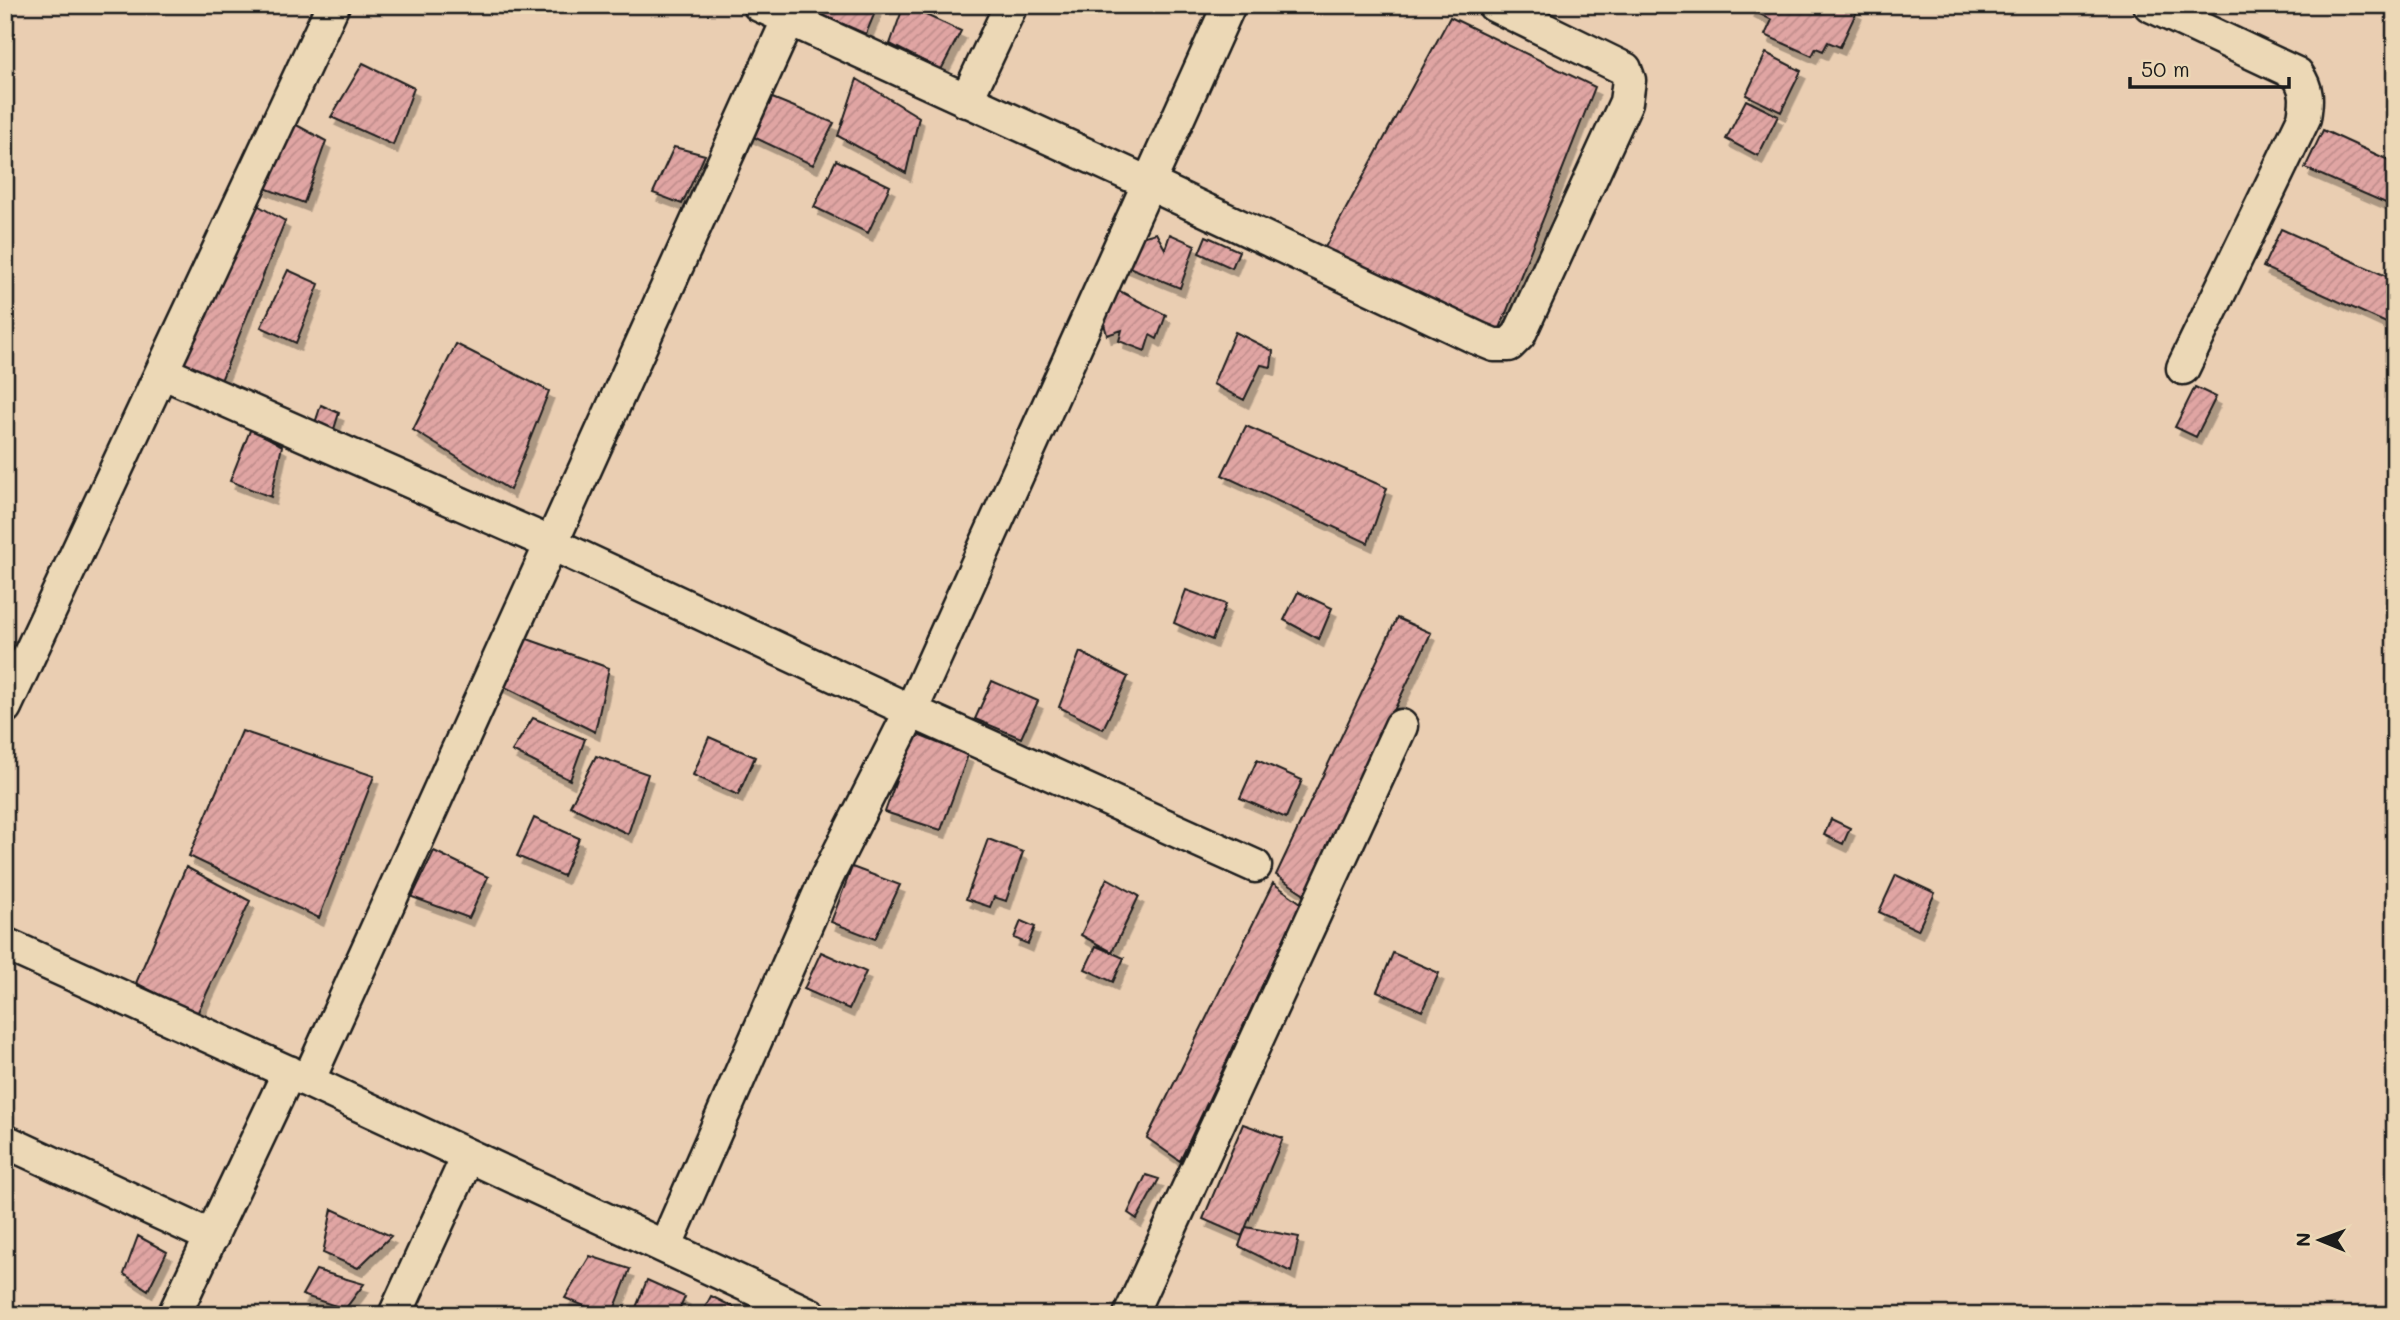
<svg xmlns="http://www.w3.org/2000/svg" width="2400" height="1320" font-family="Mali,sans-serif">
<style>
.building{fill:url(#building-hatch);stroke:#1c1c1c;stroke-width:2;filter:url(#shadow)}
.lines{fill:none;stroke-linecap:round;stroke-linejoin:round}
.minor-casing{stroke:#1c1c1c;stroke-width:37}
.minor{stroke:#ecd8b6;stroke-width:32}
</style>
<defs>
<pattern id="building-hatch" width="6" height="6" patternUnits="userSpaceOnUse" patternTransform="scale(1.75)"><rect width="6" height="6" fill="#e0a5a3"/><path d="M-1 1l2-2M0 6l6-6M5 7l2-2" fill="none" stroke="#c08d8c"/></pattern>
<filter id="shadow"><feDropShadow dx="4.5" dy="8" stdDeviation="0" flood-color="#0004"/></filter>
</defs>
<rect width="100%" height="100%" fill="#eaceb2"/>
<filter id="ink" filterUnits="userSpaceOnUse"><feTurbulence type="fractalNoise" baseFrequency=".0143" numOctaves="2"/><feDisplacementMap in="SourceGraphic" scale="14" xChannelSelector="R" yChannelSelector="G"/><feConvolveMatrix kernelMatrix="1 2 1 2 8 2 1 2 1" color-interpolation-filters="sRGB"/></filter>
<g filter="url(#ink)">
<!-- building -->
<path class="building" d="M812,5H878L866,34L811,10Z
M904,5L961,31L941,70L890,44Z
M1752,5H1844L1857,11L1840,47L1828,42L1823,51L1816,48L1812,56L1765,35L1772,20L1750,9Z
M1450,17L1595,87L1499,331L1323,251Z
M1766,53L1801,71L1781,112L1746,95Z
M363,63L414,88L393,145L331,117Z
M857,79L919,117L906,173L838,136Z
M760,93L834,123L813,165L743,132Z
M1746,100L1778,116L1758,156L1726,139Z
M291,122L326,141L304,203L262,187Z
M2323,130L2395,163V207L2305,168Z
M674,147L705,155L682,204L653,193Z
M836,160L890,186L868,233L814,207Z
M252,202L285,221L218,388L176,367Z
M2281,229L2395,280V327L2263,267Z
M1156,233L1165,249L1170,234L1195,245L1180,288L1124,265L1141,237Z
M1206,236L1239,251L1232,268L1199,253Z
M288,270L319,284L296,343L261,327Z
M1110,286L1166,315L1157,339L1150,335L1145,351L1119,341L1122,330L1107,335L1103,320Z
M1235,332L1273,351L1271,367L1261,365L1244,400L1213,384Z
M456,344L549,391L510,490L413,430Z
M2195,387L2216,397L2196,437L2175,427Z
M321,405L339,413L334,429L315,423Z
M1246,426L1387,488L1368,543L1222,475Z
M251,428L282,446L271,497L230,481Z
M1186,590L1226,604L1212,640L1174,623Z
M1298,592L1332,608L1319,639L1284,620Z
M1397,618L1431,633L1306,895L1276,875Z
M519,636L609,668L595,732L499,684Z
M1080,652L1128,677L1103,729L1059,707Z
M992,681L1038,701L1021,738L975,719Z
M533,718L585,739L570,780L512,751Z
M242,731L374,776L319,918L189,856Z
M913,733L968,755L941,830L885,812Z
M709,737L755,757L738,795L693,775Z
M596,756L648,774L628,834L570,806Z
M1257,760L1302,780L1286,818L1240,798Z
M534,818L579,838L563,876L517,856Z
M1831,819L1850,828L1843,844L1824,835Z
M988,839L1023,852L1006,901L994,897L990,907L966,899Z
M434,851L488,877L469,918L412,897Z
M186,867L250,901L197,1014L136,983Z
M852,867L900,885L875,939L831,922Z
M1896,875L1935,893L1918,930L1879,912Z
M1107,878L1139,896L1112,952L1081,935Z
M1273,883L1301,903L1180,1161L1147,1138Z
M1021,921L1035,927L1028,944L1014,938Z
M1096,946L1124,958L1113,982L1085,969Z
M821,952L866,972L849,1009L804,989Z
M1393,953L1439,973L1422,1011L1377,991Z
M1243,1124L1283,1138L1242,1236L1203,1219Z
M1146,1175L1159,1179L1137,1219L1128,1213Z
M332,1209L391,1236L358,1268L323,1253Z
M1246,1227L1299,1237L1291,1272L1239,1246Z
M138,1236L167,1252L148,1290L124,1274Z
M590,1256L630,1269L612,1315H606L565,1298Z
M316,1270L364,1284L345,1309L302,1295Z
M647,1280L685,1297L677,1315H633Z
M711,1296L745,1313L701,1315Z"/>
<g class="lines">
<!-- minor casing -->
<g class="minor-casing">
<path id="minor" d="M759,5L1148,183L1477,338L1494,345H1509L1519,335L1626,102L1629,80L1625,69L1494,5
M2150,5L2297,74C2308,90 2307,100 2304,118L2183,368
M966,101L1011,5
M162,372L550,543L911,711L1255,866
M5,707L333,5
M5,944L308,1081L811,1315
M308,1081L795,5
M5,1141L212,1237
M665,1247L826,879L911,711L1229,5
M174,1315L289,1072
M395,1315L468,1156
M1130,1315L1401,726"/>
</g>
<!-- minor -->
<use href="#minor" class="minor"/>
</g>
</g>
<!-- margin -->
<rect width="2400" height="1320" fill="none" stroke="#ecd8b6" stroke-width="28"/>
<rect x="14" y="14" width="2372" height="1292" fill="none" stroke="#1c1c1c" stroke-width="2.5" filter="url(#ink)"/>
<!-- north arrow -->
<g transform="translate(2320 1240) rotate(271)" stroke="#ecd8b6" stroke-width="5" paint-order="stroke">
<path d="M0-5L12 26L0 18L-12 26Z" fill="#1c1c1c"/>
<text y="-10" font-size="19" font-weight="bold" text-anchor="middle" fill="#1c1c1c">N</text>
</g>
<!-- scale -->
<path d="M2130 77v10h159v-10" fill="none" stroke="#1c1c1c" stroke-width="3.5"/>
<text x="2141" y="77" font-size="21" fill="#1c1c1c" stroke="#ecd8b6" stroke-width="5" paint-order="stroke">50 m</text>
</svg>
